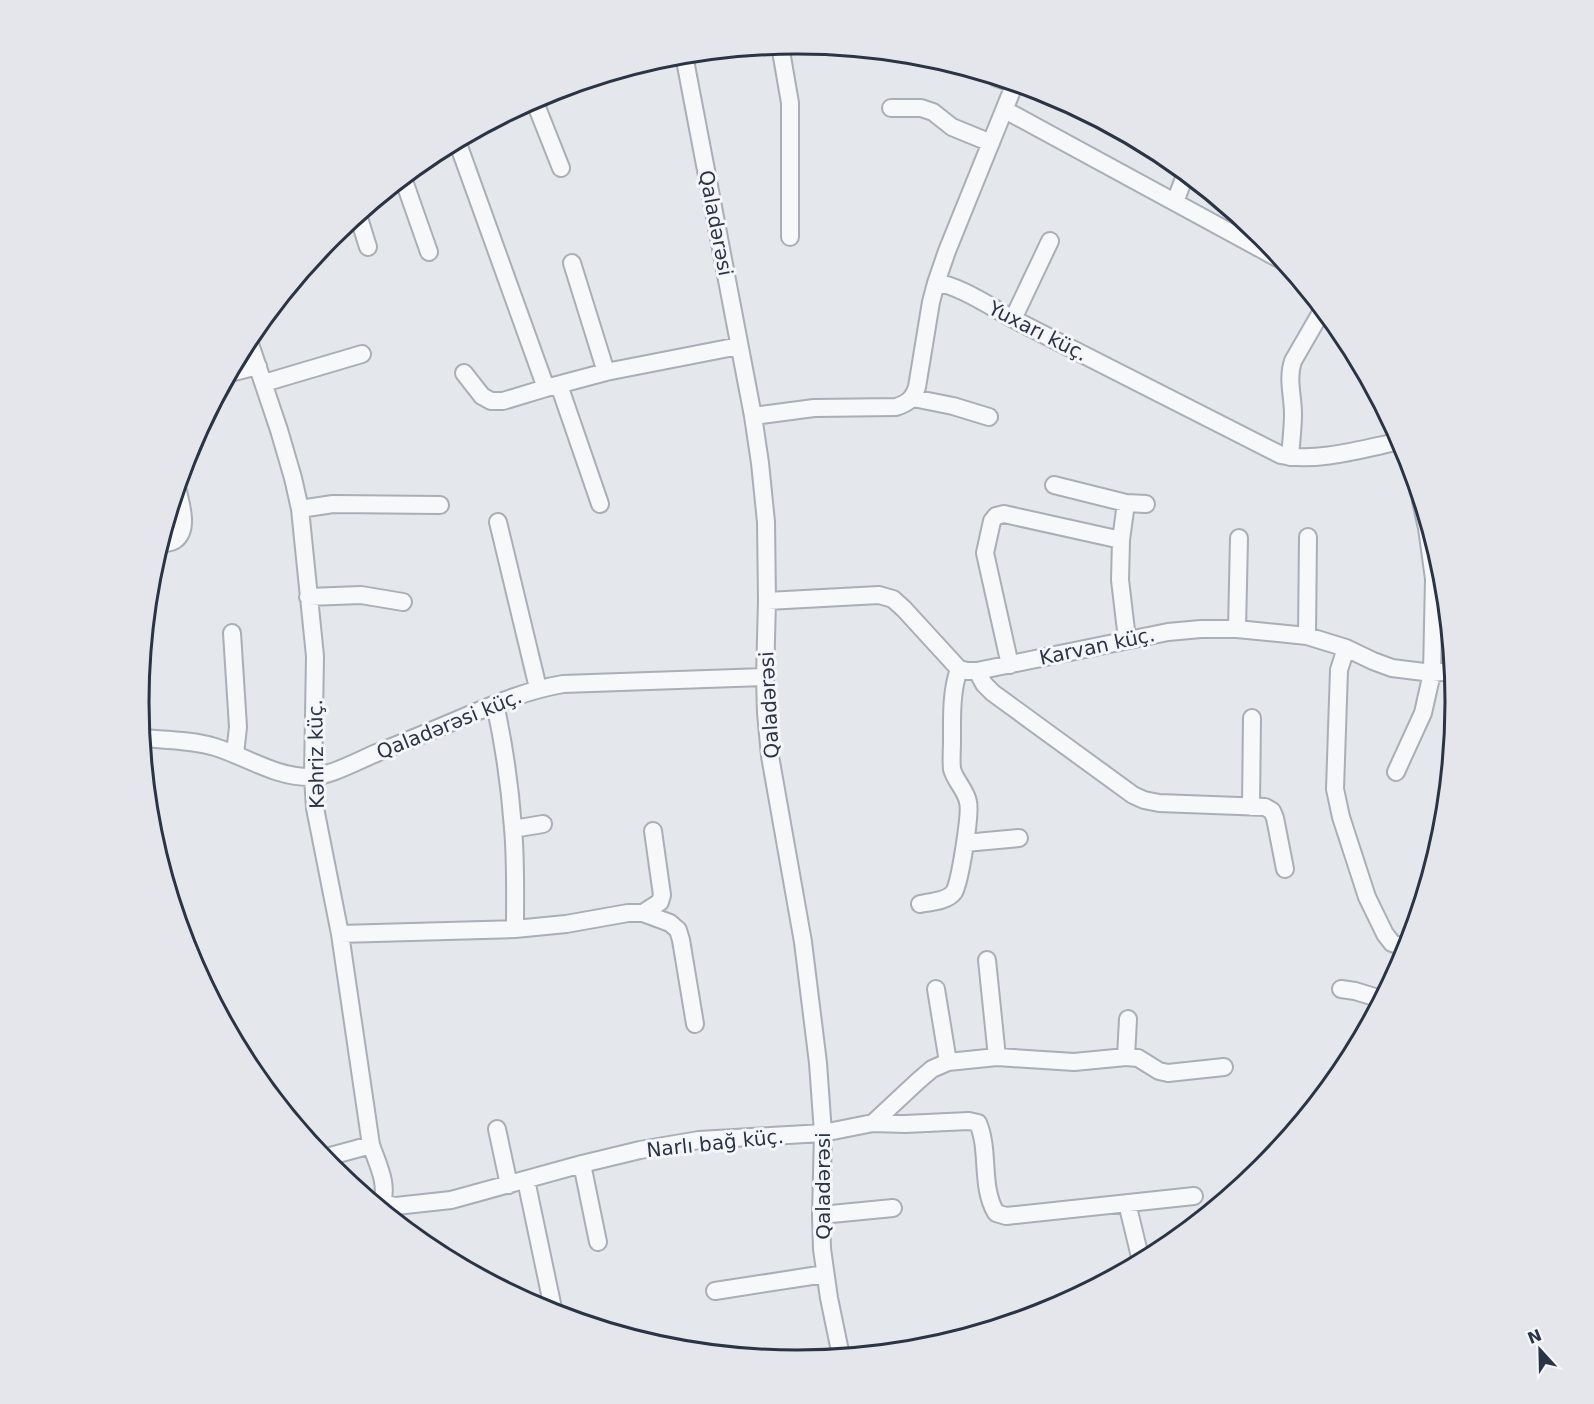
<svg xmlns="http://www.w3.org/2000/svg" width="1594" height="1404" font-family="'DejaVu Sans',sans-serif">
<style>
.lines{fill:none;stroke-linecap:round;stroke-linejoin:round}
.minor-casing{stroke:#a9aeb7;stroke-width:20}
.minor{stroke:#f7f8fa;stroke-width:16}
.labels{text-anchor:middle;stroke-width:6;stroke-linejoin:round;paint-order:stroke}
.street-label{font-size:20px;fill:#2b3445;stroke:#f4f6f9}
.rim{fill:none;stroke:#2b3445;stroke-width:3}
</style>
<rect width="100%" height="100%" fill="#e4e7ec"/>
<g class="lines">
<!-- minor casing -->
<g class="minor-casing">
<path id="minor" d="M780,45L790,103V237
M684,55L753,416L760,463L766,522L767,601L765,677L766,713L770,756L803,942L818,1063L823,1133L821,1215L822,1249L829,1298L841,1356
M995,77L1014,84
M534,100L561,168
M891,108H921L933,112L952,127L991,143
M1005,110L1283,261
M457,141L546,388
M403,178L429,252
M1175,202L1186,173
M358,215L368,247
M572,263L606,372
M936,283L947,251L1015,83
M1013,319L1050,241
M248,338L279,430L293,478L300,509L315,656L313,777L315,808L340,934L371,1145C378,1165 390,1187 380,1207
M230,373L258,366
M464,373L482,396L491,401H503L546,388L606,372L739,346
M264,383L362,354
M559,385L600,504
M913,398L953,406L989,417
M753,416L814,408L896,407C908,403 913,399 917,387L931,302L936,283C958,284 997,311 1019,322C1106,366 1193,411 1281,455C1316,463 1366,448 1401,441
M1290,457C1291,443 1293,428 1293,414C1293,396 1287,379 1293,361L1323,309
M1054,485L1126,503L1146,504
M1126,503L1121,540L1120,580L1127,639
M300,509L333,504L440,505
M498,522L538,688
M160,544C165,543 171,543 175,540C190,529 180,502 177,487
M308,597L361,595L403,602
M767,601L879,595L893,599L904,609L959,669L967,671H977L1168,632L1201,629H1237L1307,636L1346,648L1373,661L1392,668L1432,673L1452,671
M1237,629L1239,538
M232,633L238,727L235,754
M1307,636L1308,537
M1346,648L1339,670L1335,789L1341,817L1367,897L1385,934L1392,943L1407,948
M1010,665L985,553L992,521L996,516L1004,514L1121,540
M977,671L984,684L993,693L1133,795L1144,800L1159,803L1265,807L1272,811L1275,818L1285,869
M142,738C166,740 192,740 215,747C247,757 275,777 310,777C331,776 359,760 379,752C407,741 436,729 464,717C497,703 528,690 563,684L765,677
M1396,772L1423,713L1432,673L1434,579L1427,528L1421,501
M1251,807L1252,718
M513,829L543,824
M965,843L1019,838
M920,904C930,902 948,901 954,892C960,882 971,813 968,802C966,790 955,781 952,769C951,760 952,750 952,741C952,717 951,692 959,669
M643,913L660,902L662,895L653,831
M515,929L566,924L628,913H643L670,923L678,930L681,940L695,1024
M340,934L515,929C515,896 516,861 513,828C510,786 504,745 495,704
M987,960L997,1057
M936,989L948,1062
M1341,989L1355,991L1381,999
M1126,1057L1128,1019
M873,1123L918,1081L932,1069L948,1062L997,1057L1074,1062L1126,1057L1138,1058L1159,1071L1168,1073L1224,1067
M497,1129L509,1185
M323,1158L371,1145
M582,1164L598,1242
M526,1180L554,1313
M382,1203L396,1206L451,1200L582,1164L640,1150L699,1140L823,1133L873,1123L905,1124L969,1121L978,1123C990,1151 980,1186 996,1213L1006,1216L1194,1196
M1127,1203L1141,1261
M821,1215L893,1208
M715,1291L825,1274"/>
</g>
<!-- minor -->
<use href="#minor" class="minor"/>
</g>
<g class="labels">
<!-- street labels -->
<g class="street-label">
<text transform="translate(716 223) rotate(79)" y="7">Qaladərəsi</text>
<text transform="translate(1038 331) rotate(27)" y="7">Yuxarı küç.</text>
<text transform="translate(1097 646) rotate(-12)" y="7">Karvan küç.</text>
<text transform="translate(769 705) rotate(-93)" y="7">Qaladərəsi</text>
<text transform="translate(449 724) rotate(-22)" y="7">Qaladərəsi küç.</text>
<text transform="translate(316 754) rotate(-91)" y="7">Kəhriz küç.</text>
<text transform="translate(715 1143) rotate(-6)" y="7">Narlı bağ küç.</text>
<text transform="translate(823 1186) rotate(-90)" y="7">Qaladərəsi</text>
</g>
</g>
<!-- crop -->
<path d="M0 0H1594V1404H0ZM149 702a648 648 0 1 1 1296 0a648 648 0 1 1-1296 0Z" fill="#e4e6eb" fill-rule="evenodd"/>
<path class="rim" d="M149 702a648 648 0 1 1 1296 0a648 648 0 1 1-1296 0Z"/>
<!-- north arrow -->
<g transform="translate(1540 1350) rotate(338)" stroke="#f4f6f9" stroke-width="4.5" paint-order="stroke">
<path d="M0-4.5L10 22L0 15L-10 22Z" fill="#2b3445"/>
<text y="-9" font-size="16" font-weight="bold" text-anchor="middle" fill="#2b3445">N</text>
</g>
</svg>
